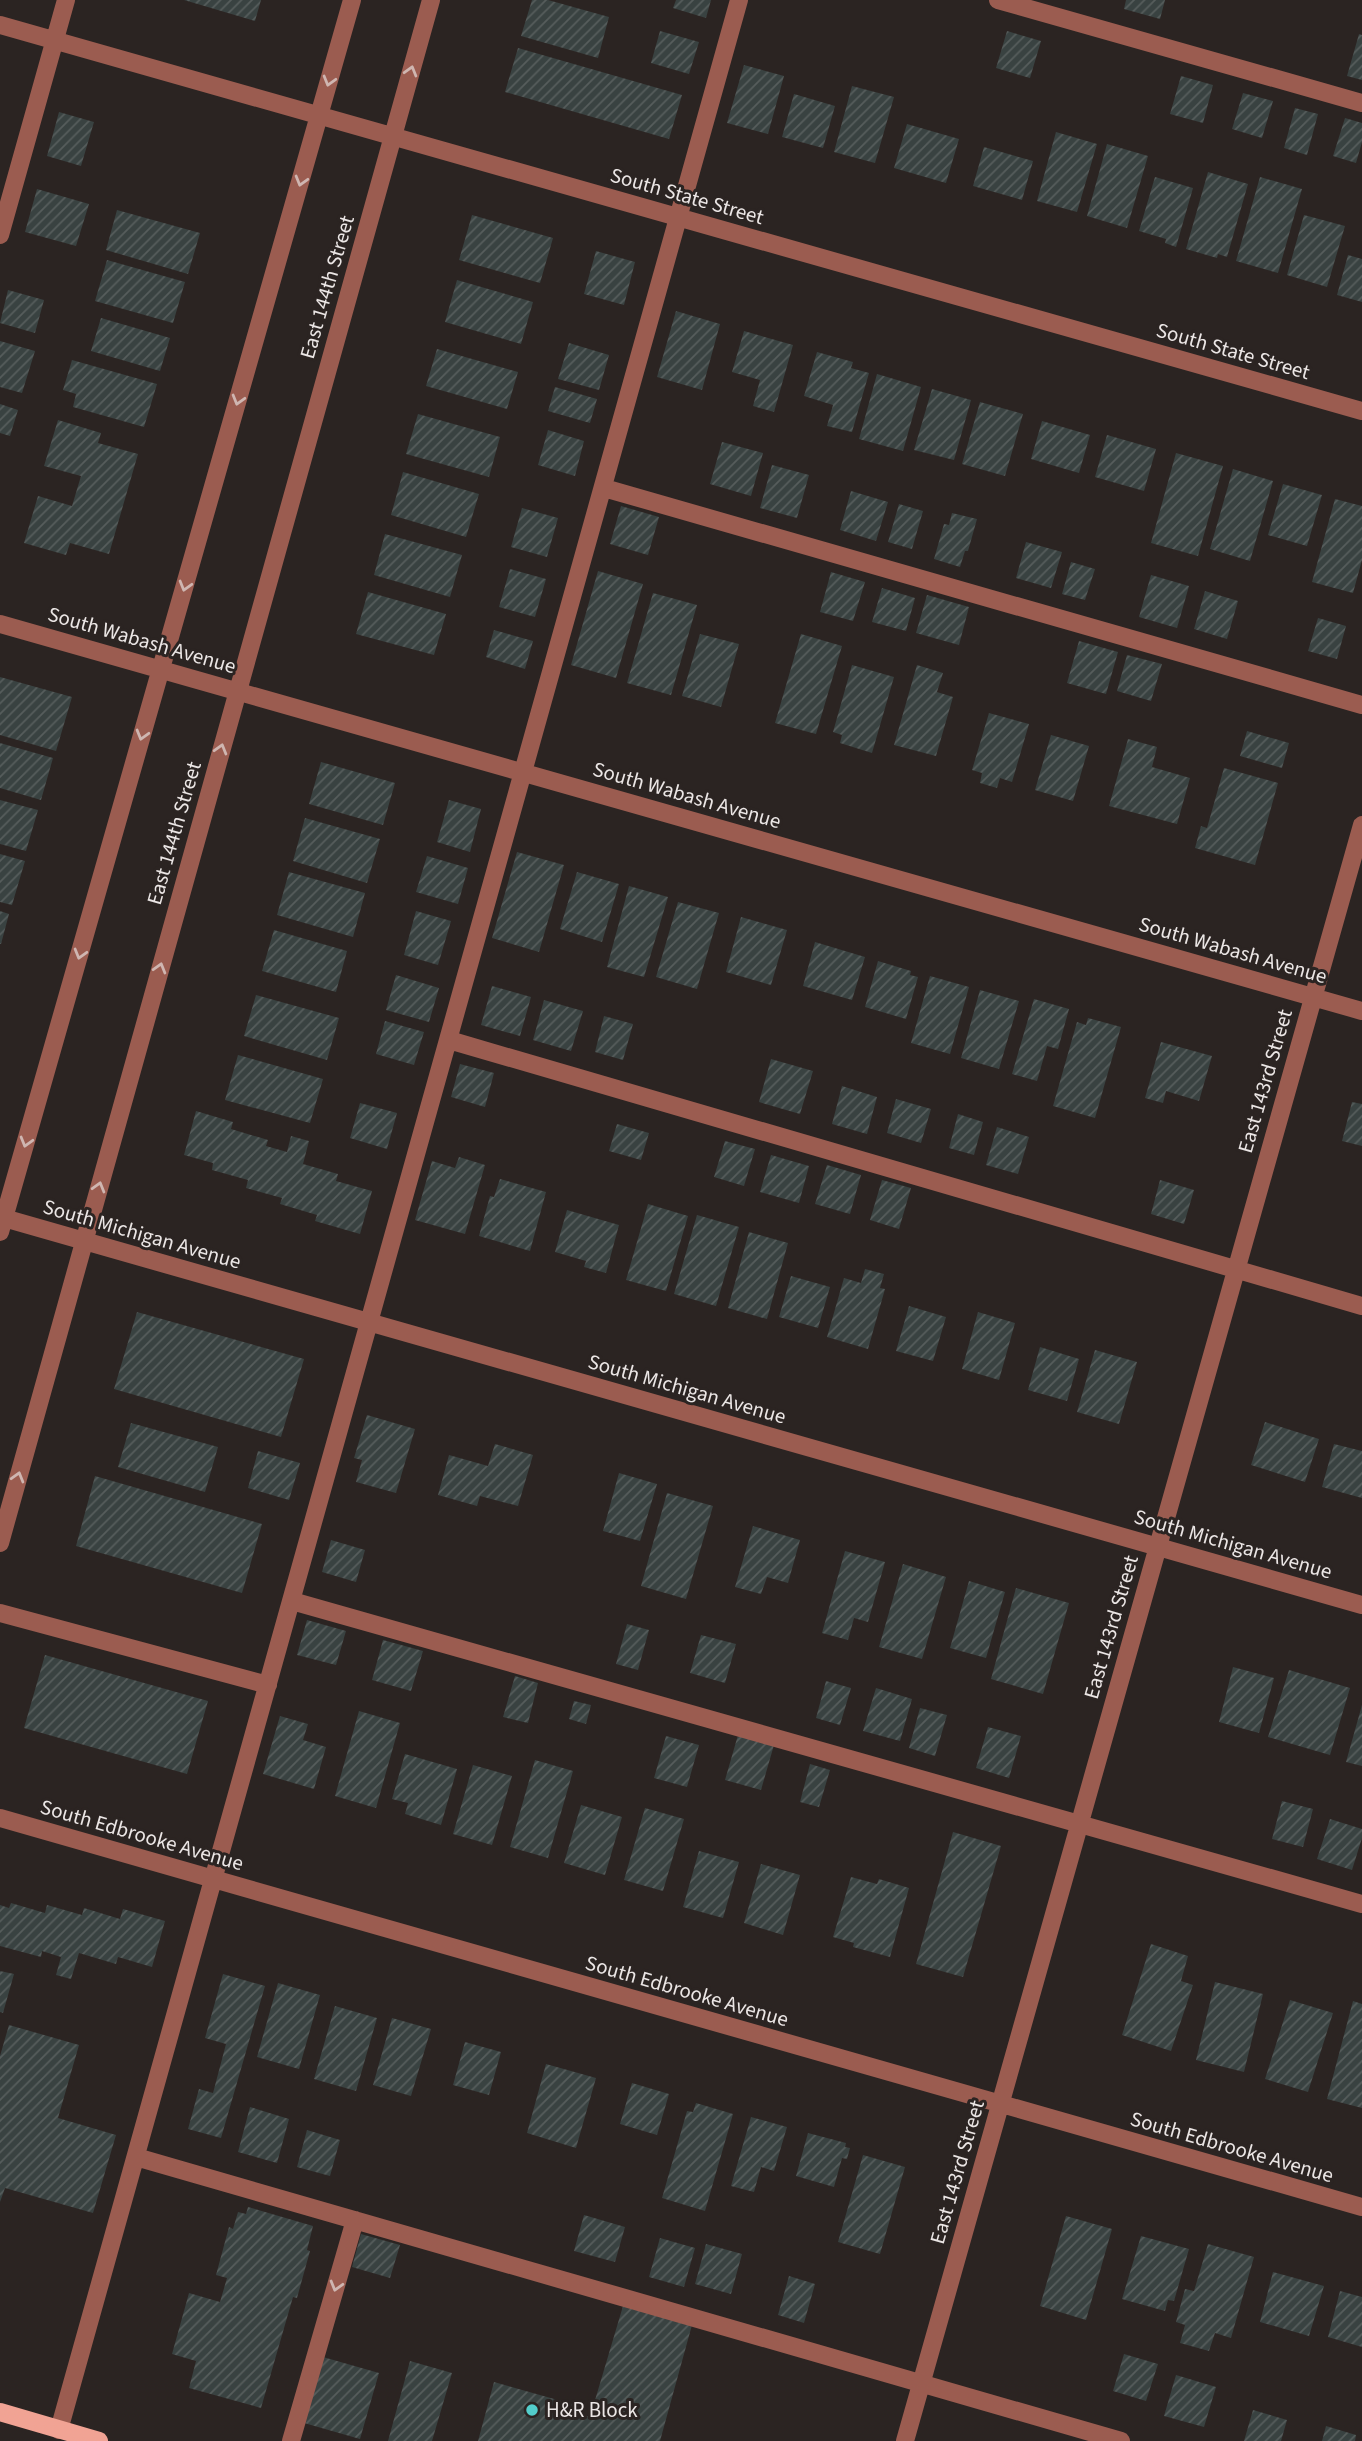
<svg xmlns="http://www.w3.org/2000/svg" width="1362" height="2441" font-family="'Source Sans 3',sans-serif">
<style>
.building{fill:url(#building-hatch)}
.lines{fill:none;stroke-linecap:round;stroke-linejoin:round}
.minor{stroke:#9b5c50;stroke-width:18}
.major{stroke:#f1a394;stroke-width:18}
.oneway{stroke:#cfb6b1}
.poi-dot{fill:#53cdcb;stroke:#2b2422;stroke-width:2.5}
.labels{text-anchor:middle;stroke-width:6;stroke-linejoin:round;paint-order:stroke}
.street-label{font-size:21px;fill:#ebe6e5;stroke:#2b2422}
.poi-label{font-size:21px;fill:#ebe6e5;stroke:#2b2422;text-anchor:start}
</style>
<defs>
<pattern id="building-hatch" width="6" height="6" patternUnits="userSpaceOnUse" patternTransform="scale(1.75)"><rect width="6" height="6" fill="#394241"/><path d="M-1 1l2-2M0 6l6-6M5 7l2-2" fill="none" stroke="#565d5c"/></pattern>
</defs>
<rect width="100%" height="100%" fill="#2b2422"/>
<!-- building -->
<path class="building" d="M184,0H261L255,21Z
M532,0H548L609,17L598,58L521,36Z
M676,0H711L706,18L673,8Z
M1126,0H1165L1160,19L1124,9Z
M660,31L699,42L689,74L651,63Z
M1007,31L1041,41L1030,78L996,68Z
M1359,34L1362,35V80L1347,76Z
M518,48L682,95L669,139L505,92Z
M744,65L784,76L768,134L727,123Z
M1181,76L1213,85L1203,123L1170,114Z
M852,86L894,97L875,163L834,152Z
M1243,93L1273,101L1262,138L1232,129Z
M794,94L835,106L823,148L782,137Z
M1295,108L1318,114L1307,155L1284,148Z
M59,112L94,122L81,166L47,156Z
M1345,118L1362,123V142L1356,163L1333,156Z
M907,124L959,139L946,183L894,168Z
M1056,132L1097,144L1077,212L1037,201Z
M1107,144L1148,156L1127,228L1087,216Z
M984,147L1033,161L1022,200L973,186Z
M1208,172L1248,184L1227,257L1218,254L1217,258L1186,249Z
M1155,177L1193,188L1176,247L1165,243L1166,239L1139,231Z
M1260,177L1302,189L1278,273L1236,261Z
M37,189L89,204L76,246L25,232Z
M117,210L200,233L188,274L106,250Z
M472,215L553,238L540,283L459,260Z
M1304,215L1345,226L1327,287L1287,275Z
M596,251L635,262L624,305L584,294Z
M1348,255L1362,259V302L1337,295Z
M107,260L185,282L173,323L95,301Z
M457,280L533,302L521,344L445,322Z
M8,290L44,300L35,333L0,323Z
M676,311L720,324L702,390L657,377Z
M101,318L170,338L160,371L91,351Z
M744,331L793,345L774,412L753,406L760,380L732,372Z
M0,341L35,351L22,393L0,387Z
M569,343L609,355L599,390L558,379Z
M437,349L518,372L507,409L426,386Z
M817,352L853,362L851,368L869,373L852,432L827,426L833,405L804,396Z
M72,360L157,384L144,427L73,407L76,394L63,390Z
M877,374L921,387L903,451L859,439Z
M555,387L597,399L590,423L548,411Z
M932,389L971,400L954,460L914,450Z
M980,402L1023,414L1005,476L962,464Z
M0,404L18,410L10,436L0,433Z
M418,414L500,437L489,477L406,454Z
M58,420L101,433L98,443L138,454L109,554L70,543L66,555L24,543L38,496L72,506L81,476L44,466Z
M1042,421L1090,435L1079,473L1031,459Z
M548,430L584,441L575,476L538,465Z
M1107,435L1156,449L1144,491L1095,477Z
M722,442L763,453L751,496L710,484Z
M1176,453L1223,466L1198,556L1151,543Z
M772,465L809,475L797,518L760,508Z
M1233,469L1273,481L1250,561L1210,549Z
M403,472L479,494L466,537L391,515Z
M1283,484L1322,495L1307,546L1268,535Z
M851,491L888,502L876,541L840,530Z
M1335,499L1362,506V560L1353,593L1312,582Z
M899,504L923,511L912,549L888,542Z
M621,506L659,517L648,555L610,544Z
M522,508L558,518L547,557L511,547Z
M952,513L977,519L968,551H965L960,567L934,559L944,524L949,525Z
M385,534L462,555L450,597L374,575Z
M1026,542L1062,552L1051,588L1016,578Z
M1071,562L1095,569L1085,600L1062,594Z
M510,569L546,579L535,617L499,607Z
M598,571L643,584L616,678L571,665Z
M831,572L865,582L853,621L820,612Z
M1151,575L1189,586L1177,628L1139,617Z
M882,588L915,598L906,631L872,622Z
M1205,591L1238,601L1227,639L1194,629Z
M368,592L446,614L434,655L356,634Z
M653,593L697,605L671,695L627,683Z
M927,595L969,607L959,645L916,633Z
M1318,618L1346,626L1337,659L1308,651Z
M494,630L533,641L525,669L486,657Z
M700,634L739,644L721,707L682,696Z
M801,634L842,646L816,734L775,723Z
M1079,641L1118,652L1106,694L1067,683Z
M1127,655L1162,664L1151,701L1117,691Z
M852,665L894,677L872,753L840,743L842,735L833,732Z
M917,665L943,673L937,692L953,697L936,756L894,745Z
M0,677L72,697L56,751L0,735Z
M989,713L1029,724L1012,782L1000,778L997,788L980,783L982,773L972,770Z
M1247,731L1289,743L1282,768L1240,756Z
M1051,735L1089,746L1073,801L1035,790Z
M1128,739L1157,747L1152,767L1190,778L1177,824L1109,806Z
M0,743L53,758L41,800L0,788Z
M321,762L395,783L383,825L309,804Z
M1224,768L1278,783L1255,865L1195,848L1201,826L1207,828Z
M0,800L38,810L26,851L0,844Z
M449,800L481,809L470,852L437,842Z
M305,818L380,839L367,883L293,861Z
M517,852L564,865L539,952L492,938Z
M0,854L25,861L12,905L0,902Z
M427,856L468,868L458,904L416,892Z
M289,872L365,893L353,937L277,915Z
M577,872L619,884L602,942L560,929Z
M629,886L668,897L644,977L607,967Z
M678,902L719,913L697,989L656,977Z
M0,911L9,914L1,944H0Z
M416,911L451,921L438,965L404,955Z
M741,917L787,930L771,985L726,972Z
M274,930L347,951L336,992L262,971Z
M815,942L865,957L852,1000L803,986Z
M878,961L911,971L910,975L918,977L906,1019L865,1007Z
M396,975L439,988L429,1022L386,1010Z
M930,976L969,987L950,1054L911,1043Z
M492,986L531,997L520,1036L481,1025Z
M980,990L1019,1001L999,1069L961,1058Z
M256,995L339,1018L327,1060L244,1036Z
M1034,999L1069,1009L1058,1049L1047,1046L1037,1081L1012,1074Z
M544,1000L583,1011L571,1051L533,1040Z
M604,1016L633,1024L623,1060L595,1052Z
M1088,1018L1121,1027L1095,1118L1053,1106L1077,1022L1086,1025Z
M385,1021L424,1032L414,1065L376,1054Z
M1161,1042L1212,1056L1199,1101L1166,1091L1163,1103L1145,1098Z
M238,1055L323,1079L310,1123L225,1100Z
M771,1059L813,1071L800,1114L759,1102Z
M460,1064L494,1073L485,1107L451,1097Z
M842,1086L877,1097L867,1134L832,1124Z
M896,1099L931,1109L921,1143L887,1133Z
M1352,1102L1362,1104V1146L1342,1141Z
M360,1103L397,1113L387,1149L350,1138Z
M196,1111L233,1122L231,1129L268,1140L266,1146L287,1152L291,1136L309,1141L303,1164L338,1174L336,1181L372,1191L360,1234L315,1221L317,1215L280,1204L282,1198L246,1188L248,1180L212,1170L213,1163L184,1155Z
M958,1114L983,1122L974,1155L949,1148Z
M617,1124L649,1133L641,1160L609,1151Z
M997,1127L1029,1137L1018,1174L986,1165Z
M725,1141L755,1149L744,1186L714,1177Z
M771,1155L809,1166L799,1203L760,1192Z
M459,1157L485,1165L465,1234L415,1220L432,1161L455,1168Z
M827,1165L861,1175L850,1214L815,1204Z
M500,1179L546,1192L530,1251L479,1236L490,1196L494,1197Z
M882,1180L911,1188L899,1229L870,1220Z
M1160,1180L1194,1190L1184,1224L1151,1214Z
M648,1204L688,1216L666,1291L626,1280Z
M567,1210L619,1225L606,1273L584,1267L586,1261L555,1252Z
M697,1215L739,1227L716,1306L674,1294Z
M749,1232L788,1243L767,1319L728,1308Z
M865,1269L884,1274L880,1288L885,1289L868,1349L827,1337L844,1278L861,1283Z
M791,1276L830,1287L818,1328L779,1317Z
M909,1306L946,1317L933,1361L896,1351Z
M137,1312L304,1359L281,1437L114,1389Z
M978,1312L1015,1323L999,1380L962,1369Z
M1040,1347L1079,1359L1067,1401L1028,1390Z
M1095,1350L1137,1362L1119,1424L1077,1412Z
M367,1415L415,1429L396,1493L356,1482L362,1460L354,1458Z
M1265,1422L1319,1439L1305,1482L1251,1465Z
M131,1423L218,1447L205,1492L118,1467Z
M495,1444L533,1455L518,1506L480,1496L477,1506L438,1495L449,1455L488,1466Z
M1334,1444L1362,1451V1498L1322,1487Z
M258,1451L300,1463L289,1500L248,1488Z
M619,1473L657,1484L640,1541L603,1531Z
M95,1476L262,1524L242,1593L76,1546Z
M667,1493L713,1506L686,1599L641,1586Z
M753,1526L800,1540L788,1583L767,1577L761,1594L735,1587Z
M331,1540L365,1550L356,1582L322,1572Z
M845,1551L885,1562L868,1622L854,1618L848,1640L822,1633Z
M903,1564L946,1577L922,1659L879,1647Z
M969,1581L1005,1592L986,1658L950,1648Z
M1016,1588L1069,1603L1043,1694L991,1679Z
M307,1620L346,1631L336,1665L297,1655Z
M627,1624L649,1630L638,1670L616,1664Z
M701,1635L736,1644L725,1683L690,1673Z
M383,1640L423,1651L411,1691L372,1680Z
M45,1655L208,1701L187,1774L24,1728Z
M1233,1667L1274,1678L1259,1733L1219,1722Z
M1289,1670L1350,1688L1330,1755L1268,1737Z
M515,1676L538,1683L528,1723L503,1717Z
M826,1681L851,1688L840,1725L816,1718Z
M876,1688L912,1699L900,1741L863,1731Z
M574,1701L591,1705L586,1724L569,1719Z
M1362,1705V1766L1346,1762Z
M920,1708L947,1715L935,1756L909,1748Z
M359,1711L400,1723L376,1808L335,1796Z
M280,1716L308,1724L303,1740L326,1747L314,1789L263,1774Z
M988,1727L1021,1736L1009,1778L976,1768Z
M738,1735L774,1745L761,1790L725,1780Z
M666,1736L699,1745L687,1787L654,1778Z
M405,1754L457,1769L441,1825L405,1814L408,1803L392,1799Z
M535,1760L573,1771L548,1858L510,1847Z
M810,1764L830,1770L819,1807L800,1802Z
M473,1765L512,1776L492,1845L453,1834Z
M1282,1801L1313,1809L1303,1847L1272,1839Z
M581,1805L622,1817L605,1875L564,1863Z
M645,1808L684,1819L663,1891L624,1880Z
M1330,1819L1362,1829V1838L1352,1870L1317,1859Z
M953,1832L1001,1846L963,1977L916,1964Z
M699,1851L739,1862L723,1918L683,1907Z
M761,1864L800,1875L783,1935L744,1923Z
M851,1877L877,1884L879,1879L909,1888L890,1957L853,1947L854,1943L833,1937Z
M11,1903L45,1913L47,1905L82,1915L84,1908L120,1919L123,1909L165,1921L152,1967L118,1957L116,1964L79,1953L71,1979L56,1975L61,1957L42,1951L41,1957L0,1946V1905L9,1908Z
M1151,1944L1188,1956L1181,1981L1193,1985L1171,2051L1122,2035Z
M0,1971L14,1974L3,2013L0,2012Z
M223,1974L265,1986L221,2138L188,2129L199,2089L213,2093L226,2044L205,2038Z
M1215,1982L1263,1994L1244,2072L1196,2060Z
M278,1983L320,1995L299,2069L257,2057Z
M1290,2000L1333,2013L1308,2092L1265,2079Z
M1353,2001L1362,2004V2108L1327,2099Z
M335,2006L377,2018L356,2091L314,2079Z
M392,2018L431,2029L411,2096L373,2085Z
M9,2025L79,2045L58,2118L116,2135L93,2213L5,2188L0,2202V2056Z
M465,2042L501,2052L489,2095L453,2085Z
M546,2064L596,2078L576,2148L527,2133Z
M632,2083L669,2094L657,2135L620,2124Z
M696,2103L733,2114L705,2211L662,2198L687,2111L693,2112Z
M250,2107L289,2119L277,2163L238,2152Z
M751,2117L787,2127L774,2171L761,2167L754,2192L731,2186Z
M307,2130L340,2140L330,2176L297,2167Z
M808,2133L846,2143L845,2147L850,2148L847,2159L842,2158L834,2187L796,2176Z
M863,2155L905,2167L880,2254L838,2242Z
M248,2207L313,2226L307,2250L310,2251L297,2298L293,2297L261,2408L189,2388L196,2361L172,2354L189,2293L220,2302L227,2278L216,2275L229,2227L233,2229L238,2212L246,2214Z
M584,2215L625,2227L615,2262L574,2251Z
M1066,2216L1112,2229L1086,2320L1040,2306Z
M361,2234L400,2245L390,2278L352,2267Z
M1141,2236L1189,2249L1174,2301L1168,2300L1165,2311L1122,2299Z
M660,2238L695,2248L684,2287L649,2277Z
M706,2244L742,2254L731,2294L695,2284Z
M1208,2244L1254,2257L1231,2338L1215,2333L1209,2351L1180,2343L1185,2325L1176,2322L1185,2289L1194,2291Z
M1273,2272L1324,2286L1309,2336L1260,2322Z
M789,2276L815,2284L804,2323L778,2315Z
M1340,2291L1362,2297V2347L1328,2337Z
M623,2306L692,2325L660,2441H478L494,2382L579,2406L577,2413L590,2417Z
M1124,2354L1158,2364L1146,2401L1113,2391Z
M323,2357L379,2373L360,2439L304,2423Z
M410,2361L452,2373L432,2441H388Z
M1176,2375L1216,2387L1204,2427L1164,2416Z
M1253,2410L1287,2420L1281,2441H1244Z
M1326,2426L1356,2435L1355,2441H1322Z"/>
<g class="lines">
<!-- minor -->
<path class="minor" d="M998,0L1362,103
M0,25L1362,411
M0,235L66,0
M604,488L1362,705
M0,624L1362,1011
M449,1040L1362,1306
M0,1217L1362,1605
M0,1232L352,0
M0,1543L431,0
M292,1601L1362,1904
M0,1613L268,1685
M0,1818L1362,2207
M136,2157L1121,2441
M59,2430L739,0
M291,2441L355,2220
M905,2441L1362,825"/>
<!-- major -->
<path class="major" d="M0,2412L99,2441"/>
</g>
<!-- one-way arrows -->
<defs><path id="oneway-chevron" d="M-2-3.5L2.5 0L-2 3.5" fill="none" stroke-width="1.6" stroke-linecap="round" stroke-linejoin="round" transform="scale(1.75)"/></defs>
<g class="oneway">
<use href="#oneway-chevron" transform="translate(411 71) rotate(-74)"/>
<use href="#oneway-chevron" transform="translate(329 81) rotate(106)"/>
<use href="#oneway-chevron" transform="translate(301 181) rotate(106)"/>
<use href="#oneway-chevron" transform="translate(238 400) rotate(106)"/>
<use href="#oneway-chevron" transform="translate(185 586) rotate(106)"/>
<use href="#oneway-chevron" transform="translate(142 735) rotate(106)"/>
<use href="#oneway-chevron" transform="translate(221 749) rotate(-74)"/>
<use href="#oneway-chevron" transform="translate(80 954) rotate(106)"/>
<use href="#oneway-chevron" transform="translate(160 968) rotate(-74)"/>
<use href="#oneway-chevron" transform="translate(26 1142) rotate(106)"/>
<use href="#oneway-chevron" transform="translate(99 1187) rotate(-74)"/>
<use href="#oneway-chevron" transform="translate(18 1477) rotate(-74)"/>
<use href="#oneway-chevron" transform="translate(336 2286) rotate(106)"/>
</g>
<!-- markers -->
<circle class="poi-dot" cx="532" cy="2410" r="7"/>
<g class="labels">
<!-- street labels -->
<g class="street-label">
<text transform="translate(687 196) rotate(16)" y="7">South State Street</text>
<text transform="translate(327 287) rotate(-74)" y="7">East 144th Street</text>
<text transform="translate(1233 351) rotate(16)" y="7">South State Street</text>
<text transform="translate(142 640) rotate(16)" y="7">South Wabash Avenue</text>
<text transform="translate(687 795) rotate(16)" y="7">South Wabash Avenue</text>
<text transform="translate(174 833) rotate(-74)" y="7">East 144th Street</text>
<text transform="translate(1233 950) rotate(16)" y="7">South Wabash Avenue</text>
<text transform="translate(1265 1081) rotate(-74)" y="7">East 143rd Street</text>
<text transform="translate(142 1234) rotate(16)" y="7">South Michigan Avenue</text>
<text transform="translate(687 1389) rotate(16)" y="7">South Michigan Avenue</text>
<text transform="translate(1233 1544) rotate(16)" y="7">South Michigan Avenue</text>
<text transform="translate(1111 1627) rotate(-74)" y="7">East 143rd Street</text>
<text transform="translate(142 1835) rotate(16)" y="7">South Edbrooke Avenue</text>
<text transform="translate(687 1991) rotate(16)" y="7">South Edbrooke Avenue</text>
<text transform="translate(1232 2147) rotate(16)" y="7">South Edbrooke Avenue</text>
<text transform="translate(957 2172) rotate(-74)" y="7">East 143rd Street</text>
</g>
<!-- poi labels -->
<g class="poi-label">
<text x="546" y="2417">H&amp;R Block</text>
</g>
</g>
</svg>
